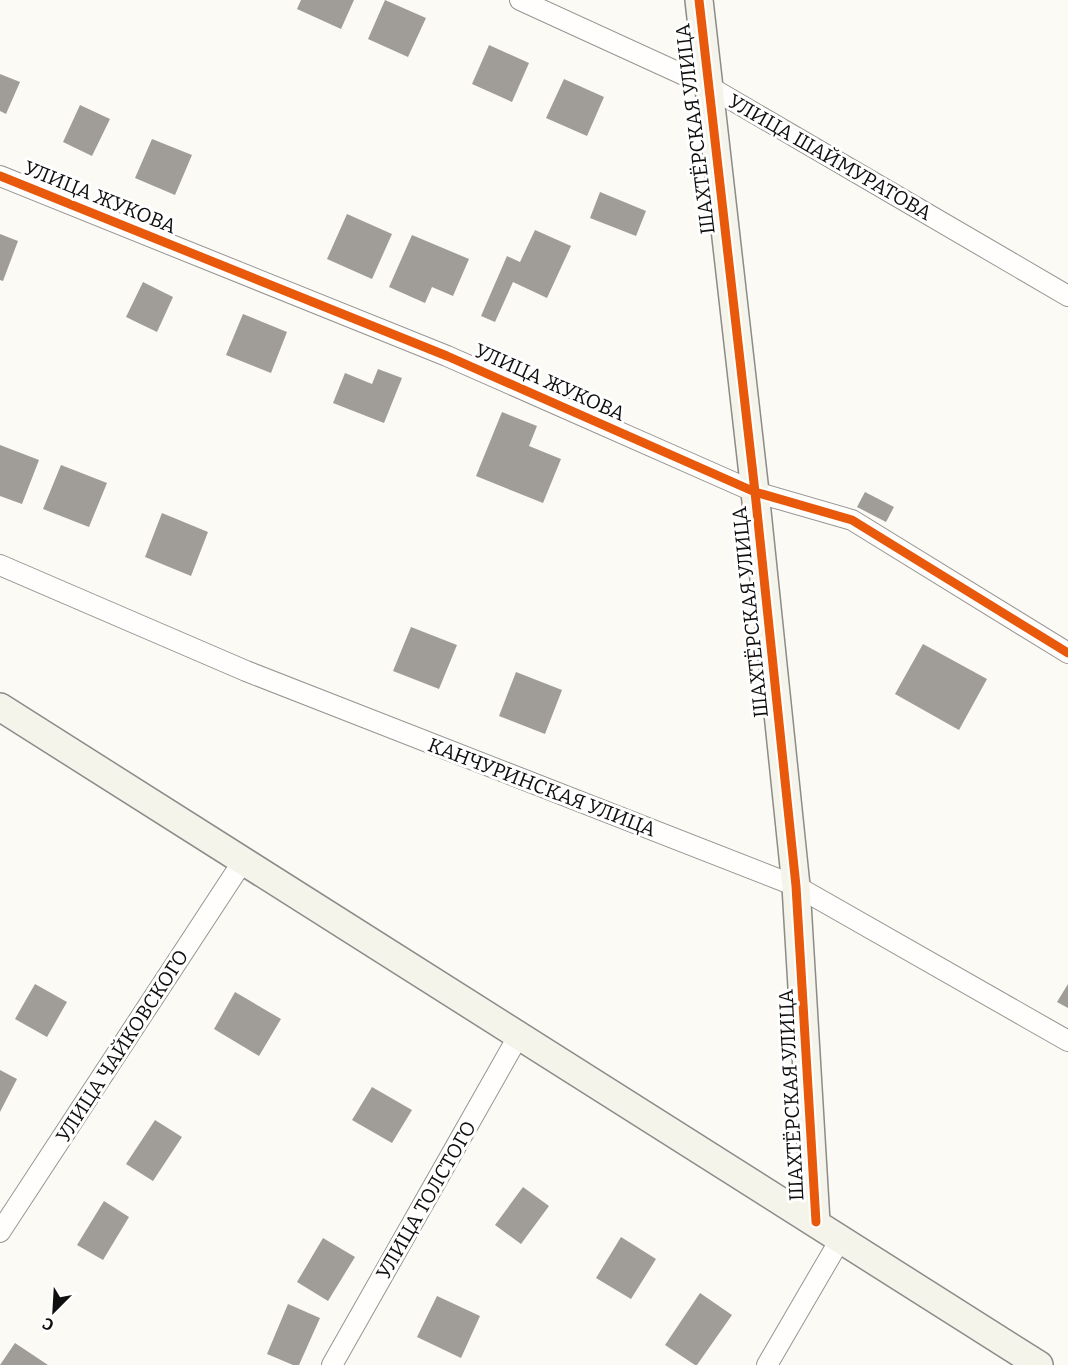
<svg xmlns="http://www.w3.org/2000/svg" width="1068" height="1365" font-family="Bitter,serif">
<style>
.building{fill:#a09d99}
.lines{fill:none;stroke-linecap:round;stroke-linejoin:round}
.street-casing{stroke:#969592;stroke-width:22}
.secondary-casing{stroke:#8c8b89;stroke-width:30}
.street{stroke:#fffefd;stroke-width:20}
.secondary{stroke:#f5f4eb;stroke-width:27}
.cycleway-casing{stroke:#fff;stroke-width:13}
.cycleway{stroke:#e8590c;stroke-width:9}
.labels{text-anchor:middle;stroke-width:6;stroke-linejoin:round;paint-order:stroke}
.street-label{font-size:20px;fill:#0f0f0f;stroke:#fff}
</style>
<rect width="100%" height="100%" fill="#fcfaf4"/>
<!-- building -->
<path class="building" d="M301,0H354L341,29L297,9Z
M385,0L426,18L408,57L368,39Z
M489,45L529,63L512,102L472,84Z
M0,74L20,82L6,114L0,111Z
M564,79L604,97L587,136L546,118Z
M80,105L110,119L92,156L63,142Z
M152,139L192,155L175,195L135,178Z
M600,192L646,211L636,236L590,218Z
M347,214L392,234L372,279L327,259Z
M535,230L571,246L547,298L513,282L495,322L481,316L507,256L520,262Z
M0,234L18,241L3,281L0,280Z
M412,235L469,259L453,296L432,287L425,303L389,287Z
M143,282L173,297L157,332L126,317Z
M243,314L287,332L271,373L226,355Z
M378,369L402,378L384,423L333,403L345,373L372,384Z
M502,412L537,426L529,446L561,459L543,503L476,476Z
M0,445L39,460L22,504L0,496Z
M61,465L107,483L89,527L43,509Z
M865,492L894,507L886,522L857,507Z
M162,513L208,532L191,576L145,557Z
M411,627L457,645L439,689L393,671Z
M923,644L987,679L959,730L895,694Z
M516,672L562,690L545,734L499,716Z
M35,984L67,1002L47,1037L15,1019Z
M1068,984V1008L1057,1002Z
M235,992L281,1019L259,1056L214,1029Z
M0,1070L17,1079L0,1112Z
M372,1087L412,1110L392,1143L352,1120Z
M155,1120L182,1137L153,1181L126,1164Z
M523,1187L549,1206L521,1244L495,1225Z
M104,1201L129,1217L103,1260L77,1245Z
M621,1237L656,1259L631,1299L596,1278Z
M323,1238L355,1257L328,1301L297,1282Z
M700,1293L732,1315L697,1365H695L665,1345Z
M437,1296L480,1316L461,1358L417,1337Z
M288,1304L320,1318L299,1365H293L267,1354Z
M15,1343L48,1365H0Z"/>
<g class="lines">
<!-- street casing -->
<g class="street-casing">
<path id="street" d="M520,0L708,86L1068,296
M0,176L447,356L755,492L852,520L1068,653
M0,565L246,671L796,886L1068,1041
M0,1232L243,861
M332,1365L519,1035
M767,1365L841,1238"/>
</g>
<!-- secondary casing -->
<g class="secondary-casing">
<path id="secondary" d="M699,0L755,492L796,886L816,1222
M0,707L1039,1365"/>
</g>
<!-- street -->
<use href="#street" class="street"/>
<!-- secondary -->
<use href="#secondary" class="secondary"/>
<!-- cycleway casing -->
<g class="cycleway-casing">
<path id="cycleway" d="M699,0L755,492L796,886L816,1222
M0,176L447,356L755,492L852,520L1068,653"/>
</g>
<!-- cycleway -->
<use href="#cycleway" class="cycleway"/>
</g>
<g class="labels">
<!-- street labels -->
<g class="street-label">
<text transform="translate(695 129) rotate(-97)" y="7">ШАХТЁРСКАЯ УЛИЦА</text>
<text transform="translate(830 157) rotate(30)" y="7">УЛИЦА ШАЙМУРАТОВА</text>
<text transform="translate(100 197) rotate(22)" y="7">УЛИЦА ЖУКОВА</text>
<text transform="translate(550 382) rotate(24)" y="7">УЛИЦА ЖУКОВА</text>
<text transform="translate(750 612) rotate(-96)" y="7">ШАХТЁРСКАЯ УЛИЦА</text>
<text transform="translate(542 787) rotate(21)" y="7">КАНЧУРИНСКАЯ УЛИЦА</text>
<text transform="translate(122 1046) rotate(-57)" y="7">УЛИЦА ЧАЙКОВСКОГО</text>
<text transform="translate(791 1095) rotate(-93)" y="7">ШАХТЁРСКАЯ УЛИЦА</text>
<text transform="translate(426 1200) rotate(-60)" y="7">УЛИЦА ТОЛСТОГО</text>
</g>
</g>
<!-- north arrow -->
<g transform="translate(54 1311) rotate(204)" stroke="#ffffff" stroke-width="4.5" paint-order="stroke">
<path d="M0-4.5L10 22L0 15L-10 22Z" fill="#0f0f0f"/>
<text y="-9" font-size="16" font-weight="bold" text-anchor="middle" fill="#0f0f0f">С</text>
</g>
</svg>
